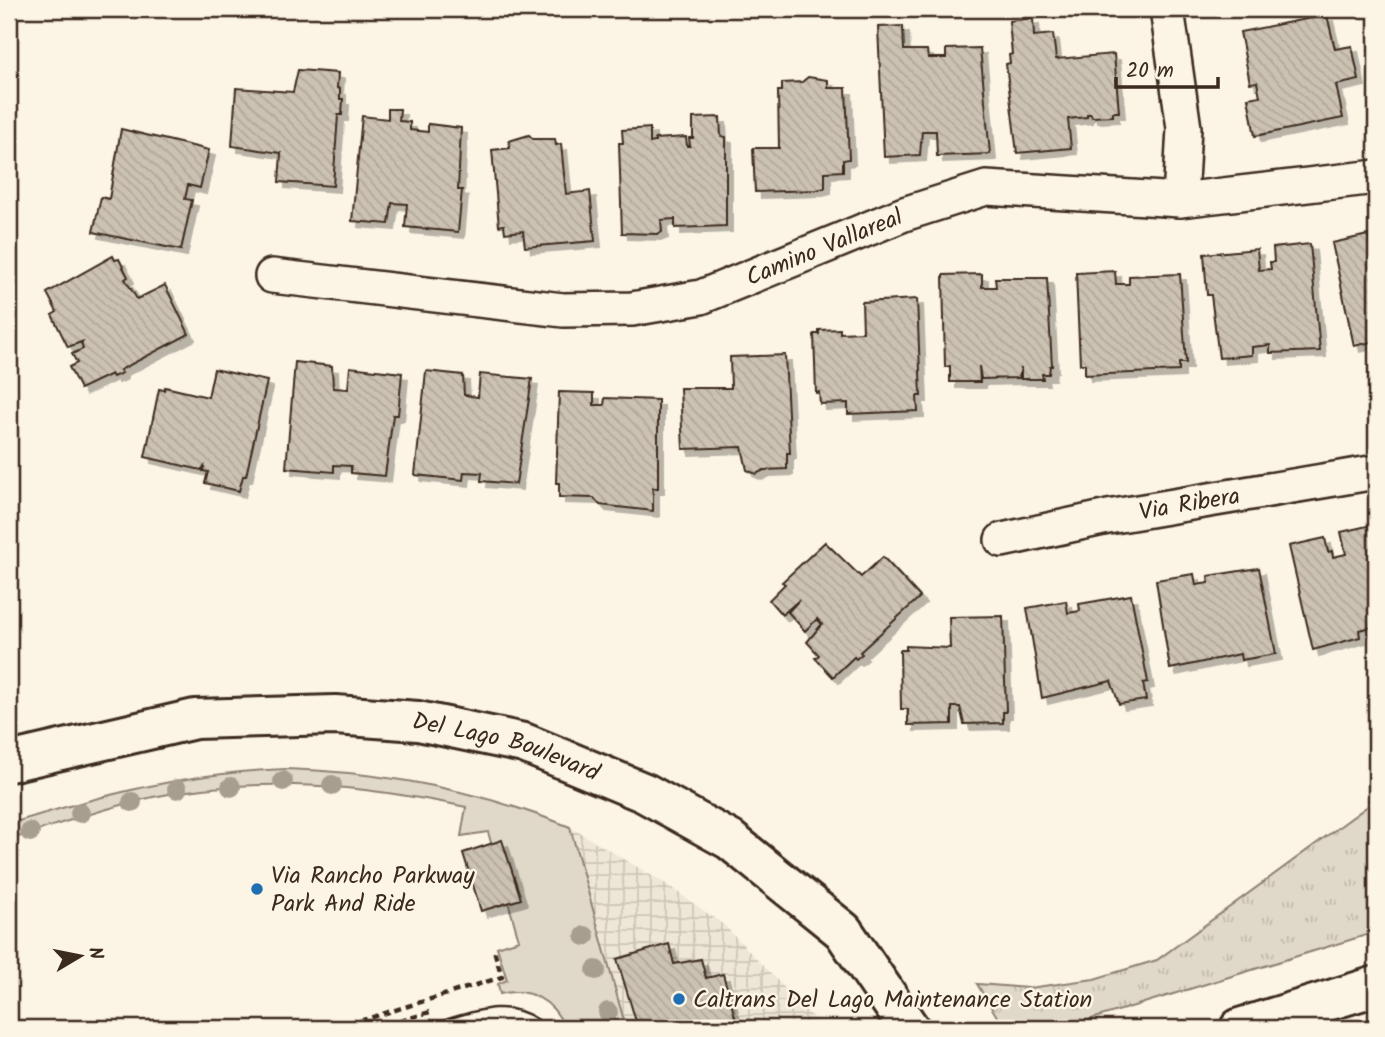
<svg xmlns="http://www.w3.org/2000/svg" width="1385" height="1037" font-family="Kalam,sans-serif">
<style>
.industrial{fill:url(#industrial-grid)}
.grass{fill:url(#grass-tufts);stroke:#8e8173;stroke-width:2}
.green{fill:#e0d8c8;stroke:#8e8173;stroke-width:2}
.building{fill:url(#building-back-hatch);stroke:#3b2a1e;stroke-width:2;filter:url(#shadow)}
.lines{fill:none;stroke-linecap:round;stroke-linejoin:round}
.service-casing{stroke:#3b2a1e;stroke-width:21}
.minor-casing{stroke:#3b2a1e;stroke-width:38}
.secondary-casing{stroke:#3b2a1e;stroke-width:44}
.motorway-casing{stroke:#3b2a1e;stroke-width:44}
.path{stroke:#3b2a1e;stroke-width:4.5;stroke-dasharray:7 5;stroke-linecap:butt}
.service{stroke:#fcf5e5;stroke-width:16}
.minor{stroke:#fcf5e5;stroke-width:33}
.secondary{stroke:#fcf5e5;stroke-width:38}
.motorway{stroke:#fcf5e5;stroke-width:38}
.tree{fill:#a89e8f}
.poi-dot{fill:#1f6fb2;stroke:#fcf5e5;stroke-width:2.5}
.labels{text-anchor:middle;stroke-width:5;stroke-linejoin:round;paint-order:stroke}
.street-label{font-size:24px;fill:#3b2a1e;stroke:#fcf5e5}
.poi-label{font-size:24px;fill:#3b2a1e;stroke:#fcf5e5;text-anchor:start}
</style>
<defs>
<pattern id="industrial-grid" width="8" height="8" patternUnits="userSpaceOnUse" patternTransform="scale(1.75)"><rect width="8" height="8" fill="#eee6d6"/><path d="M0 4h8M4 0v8" fill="none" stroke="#cdc5b7"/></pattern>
<pattern id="grass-tufts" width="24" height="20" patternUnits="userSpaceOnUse" patternTransform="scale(1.75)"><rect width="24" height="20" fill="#e0d8c8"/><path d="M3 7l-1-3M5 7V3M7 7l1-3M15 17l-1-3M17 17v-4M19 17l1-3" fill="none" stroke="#c1baab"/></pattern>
<pattern id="building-back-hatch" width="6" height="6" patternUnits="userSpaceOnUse" patternTransform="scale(1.75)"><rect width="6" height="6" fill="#ccc2b3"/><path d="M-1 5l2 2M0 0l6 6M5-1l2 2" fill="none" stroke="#b0a79a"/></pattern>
<filter id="shadow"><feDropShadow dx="6" dy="6" stdDeviation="0" flood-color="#0004"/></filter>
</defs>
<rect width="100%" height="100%" fill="#fcf5e5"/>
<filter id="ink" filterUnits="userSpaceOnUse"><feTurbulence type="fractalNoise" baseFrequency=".0143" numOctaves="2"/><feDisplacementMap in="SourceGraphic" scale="14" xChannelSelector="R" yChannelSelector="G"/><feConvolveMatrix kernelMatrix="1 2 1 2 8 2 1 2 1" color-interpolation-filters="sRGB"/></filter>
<g filter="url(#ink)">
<!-- industrial -->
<path class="industrial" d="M570,827L666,884L724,925L823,1028H626Z"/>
<!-- grass -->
<path class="grass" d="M1376,800V932L1062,1028H1004L977,984L1029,988L1094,979L1157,960Z"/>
<!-- green -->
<path class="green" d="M286,769C386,772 478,790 570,827L626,1028H565C553,1000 530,987 500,994L498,984L507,980L497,947L519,940L488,832L461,836L466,807C362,785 258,775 153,797C104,808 56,825 9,840V824C101,795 190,772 286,769Z"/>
<!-- building -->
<path class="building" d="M1327,15L1335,49L1352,46L1359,80L1336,85L1343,118L1255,136L1248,98L1260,96L1257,82L1250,83L1240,32Z
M1033,18L1034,36L1053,34L1056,59L1114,54L1119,112H1113V116L1092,117L1091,114H1087V117L1068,119L1071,148L1017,153L1006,64L1010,63L1009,55L1012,54L1009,21Z
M903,26L904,50H927L928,58H946V49L980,48L990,154L937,156L936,131H922L920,155L884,157L878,27Z
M298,70L338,73L337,88L340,89V99H343L342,115H338L333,186L279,182L281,153L232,146L236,88L293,92Z
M808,77L828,80V88H846L849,159L843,160V171L825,172V188L817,190L755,192L753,148H779L778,91H782V83L802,82Z
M388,109H400L399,121L410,122V130L428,132V124L461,128L458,190H462L458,232L405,227L407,204L392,203L389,224L352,221L362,116L388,119Z
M720,117L721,136L726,137V226L675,228V219L661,220L662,232L657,234L622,233L619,143H623L622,130L650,128V143L655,142V139L686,137L687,146H690L689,138H693V118Z
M121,129L209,150L200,188L188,185L185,199L192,200L181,250L93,232L101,197L109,199Z
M529,135L533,139H555L556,145L561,144L566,194L590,191L595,241L525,247L523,231L505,233L504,225L499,226L492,150L510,148L509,141Z
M1368,235L1372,254L1376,253V341L1354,346L1332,243Z
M1310,244L1320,351L1270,353V345L1252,347V355L1219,358L1211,295H1207L1204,254L1257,249L1259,270L1271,269L1270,262H1274L1273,248Z
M113,256L115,260L119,259L128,277L125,279L137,299L165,285L189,334L120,370L122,373L113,377L111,374L80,389L69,367L77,363L72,354L83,349L81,343L84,341L68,347L52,315L57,312L47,293Z
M1115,271L1116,284H1129V276L1180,274L1186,363H1179V371L1085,375V364H1080L1076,273Z
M982,274V287H996L995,278H1047L1052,366H1050L1049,374H1042L1043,379H1021V367L1019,378L981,379L979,366L980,382H950V366L945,367L943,275Z
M917,299L921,396H917L918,411L848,414V403L820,404L819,392L816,393L814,334H819V330L840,329V333L863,332L862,302Z
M785,355L790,453H787V469L764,470L756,474L747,470L742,447L683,449L680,388H731L730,357Z
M295,362L332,366L333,388L348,389L350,367L402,373L398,415H393L385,476L351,473V466L334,465V472L286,468Z
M214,369L267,381L246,476H243L239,491L205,483L208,472L203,471L204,467L201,470L145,457L159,389L164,390L165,387L208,397Z
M426,371L463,375L464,395L478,397L480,374L532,379L516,484L481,481L482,473L464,472L463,480L415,475Z
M559,392L594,393V405H604L605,398L658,400V488H653V511L600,505L594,498L559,497V483H556Z
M1376,524V629V626L1359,630L1360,637L1313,650L1289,546L1325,538L1328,552L1332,551L1333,557L1346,554L1341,532Z
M825,542L861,577L883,557L920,597L860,652L862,654L856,659L854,657L833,677L815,658L819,655L807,642L822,624L817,619L805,631L788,612L799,600L782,615L769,600L785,584L782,582Z
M1259,568L1276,654L1241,660L1240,654L1170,669L1156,580L1194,574L1196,585L1209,583L1208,576Z
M1131,595L1148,682L1143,683L1146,700L1119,704L1111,681L1042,698L1027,608L1066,601L1068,613L1080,611L1079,604Z
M1003,616L1006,712H1003V723L964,724L960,707H952V724L908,725V709H901L900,650H906V646L950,648L949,617Z
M502,840L521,899L481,911L463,853Z
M669,944L674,964L701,959L706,978L723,974L738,1028H638L617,959Z"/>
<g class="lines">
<!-- service casing -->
<g class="service-casing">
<path id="service" d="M450,1028C480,1019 507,1009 534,1028"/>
</g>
<!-- minor casing -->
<g class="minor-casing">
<g id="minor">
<path d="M1167,9L1184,128L1180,200"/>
<path id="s1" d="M272,276L563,310L632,309L701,297L904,214L986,188L1180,200L1376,177"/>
<path id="s2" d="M1002,540L1108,517L1376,472"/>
</g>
</g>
<!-- secondary casing -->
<g class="secondary-casing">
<g id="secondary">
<path id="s3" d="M9,762L195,719L335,715L418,721L524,743L645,793L730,840L843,931L909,1028"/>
</g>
</g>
<!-- motorway casing -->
<g class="motorway-casing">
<path id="motorway" d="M1240,1028L1376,986"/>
</g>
<!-- path -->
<path class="path" d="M337,1028L502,977L494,950
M377,1028L430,1012"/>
<!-- service -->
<use href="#service" class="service"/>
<!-- minor -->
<use href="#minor" class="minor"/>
<!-- secondary -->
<use href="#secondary" class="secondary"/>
<!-- motorway -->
<use href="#motorway" class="motorway"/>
</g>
<!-- trees -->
<g class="tree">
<circle cx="283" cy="781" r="10"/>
<circle cx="332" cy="785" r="10"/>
<circle cx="231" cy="787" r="10"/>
<circle cx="177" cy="789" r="10"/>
<circle cx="132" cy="802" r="10"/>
<circle cx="80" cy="813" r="10"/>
<circle cx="30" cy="832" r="10"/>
<circle cx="585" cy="936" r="10"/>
<circle cx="596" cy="970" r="10"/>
<circle cx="608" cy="1012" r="10"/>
</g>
</g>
<!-- markers -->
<g class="poi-dot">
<circle cx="257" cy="889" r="7"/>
<circle cx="679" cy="999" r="7"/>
</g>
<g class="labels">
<!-- street labels -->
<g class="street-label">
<text dy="8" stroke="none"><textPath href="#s1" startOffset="565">Camino Vallareal</textPath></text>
<text dy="8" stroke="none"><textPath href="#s2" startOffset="191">Via Ribera</textPath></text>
<text dy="8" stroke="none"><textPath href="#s3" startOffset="506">Del Lago Boulevard</textPath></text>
</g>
<!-- poi labels -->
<g class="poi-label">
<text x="271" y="883">Via Rancho Parkway<tspan x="271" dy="28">Park And Ride</tspan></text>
<text x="693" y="1007">Caltrans Del Lago Maintenance Station</text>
</g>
</g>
<!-- margin -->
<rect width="1385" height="1037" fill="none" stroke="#fcf5e5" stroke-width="35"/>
<rect x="18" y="18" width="1350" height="1002" fill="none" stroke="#3b2a1e" stroke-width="2.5" filter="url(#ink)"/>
<!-- north arrow -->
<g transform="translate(80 956) rotate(80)" stroke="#fcf5e5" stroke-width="5" paint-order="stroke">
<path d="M0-5L12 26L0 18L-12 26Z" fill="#3b2a1e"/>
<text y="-10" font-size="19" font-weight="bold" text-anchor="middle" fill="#3b2a1e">N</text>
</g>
<!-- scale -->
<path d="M1116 77v10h102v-10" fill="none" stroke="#3b2a1e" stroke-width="3.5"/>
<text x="1126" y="77" font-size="21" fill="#3b2a1e" stroke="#fcf5e5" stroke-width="5" paint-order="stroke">20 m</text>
</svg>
